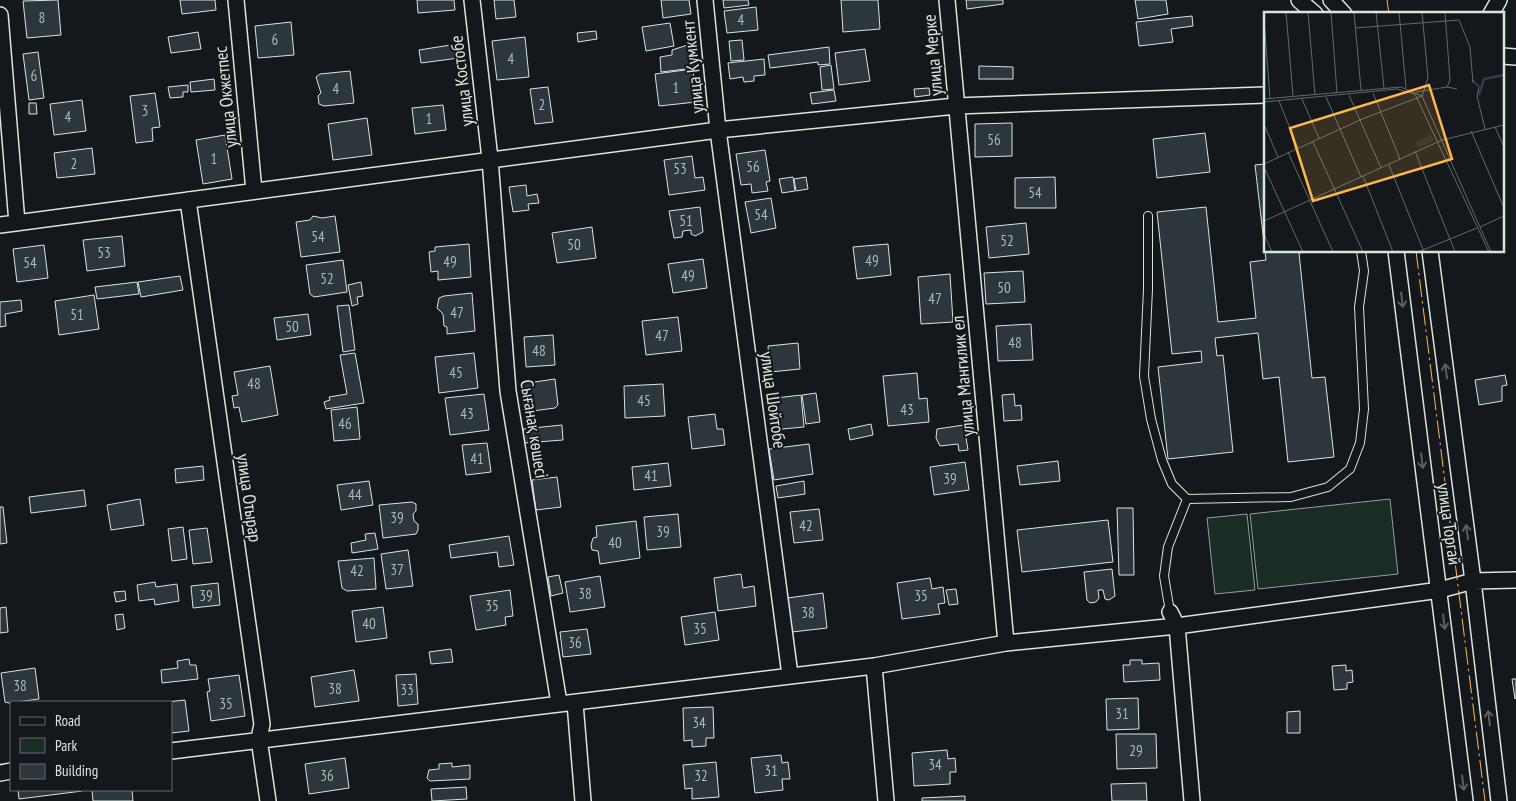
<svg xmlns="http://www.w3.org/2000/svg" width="1516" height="801" font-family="'PT Sans Narrow',sans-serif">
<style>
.green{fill:#1a2d24;stroke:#939e99}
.building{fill:#2c363c;stroke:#d8e6dc}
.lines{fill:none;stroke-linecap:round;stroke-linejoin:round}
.service-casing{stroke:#d8e6dc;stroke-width:10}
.minor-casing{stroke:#d8e6dc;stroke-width:18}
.service{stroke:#14181c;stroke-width:8}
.minor{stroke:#14181c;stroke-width:15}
.power{stroke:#ffb74d;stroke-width:1;stroke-dasharray:18 4 2.5 4;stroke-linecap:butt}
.oneway{stroke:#59605f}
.labels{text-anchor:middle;stroke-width:4;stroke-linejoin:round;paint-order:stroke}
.number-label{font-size:15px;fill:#adbab4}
.street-label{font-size:18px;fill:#d8e6dc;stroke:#14181c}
.inset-river{fill:none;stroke:#2f3f4d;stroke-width:2.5}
.inset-road{fill:none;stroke:#626a69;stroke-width:1}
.view{fill:#ffb74d;fill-opacity:0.15;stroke:#ffb74d;stroke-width:2.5}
.inset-edge{fill:none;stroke:#d8e6dc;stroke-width:2.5}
</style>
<rect width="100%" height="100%" fill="#14181c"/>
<!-- green -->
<path class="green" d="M1390,499L1398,574L1258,589L1250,514Z
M1247,514L1255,590L1215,594L1207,518Z"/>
<!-- building -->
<path class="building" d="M58,0L61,35L27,38L23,1Z
M180,0H215L216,10L182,14Z
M417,0H454L455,10L418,13Z
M494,0H514L516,17L496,19Z
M661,0H689L691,14L663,18Z
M723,0H748L749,5L724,8Z
M841,0H878L880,29L843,32Z
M966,0H1003V4L967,9Z
M1135,0H1166L1168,14L1138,19Z
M756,7L758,30L727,33L724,11Z
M1192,16L1193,26L1171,29L1173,42L1139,46L1136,22Z
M291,22L294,55L258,58L255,26Z
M670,23L674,46L646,51L642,27Z
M596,31L597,39L578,42L577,33Z
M198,32L201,49L171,53L168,37Z
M525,37L529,77L497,80L492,41Z
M742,40L744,60L731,61L729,41Z
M457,44L459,58L421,63L419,50Z
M691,44L694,68L661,72L660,57L672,55V50Z
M829,47L830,64L818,65V62L770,68L768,55Z
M865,49L870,81L839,85L835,53Z
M38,52L44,98L29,100L23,54Z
M764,59L765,75L754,76V81L744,82L743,77L730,79L728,63Z
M831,65L834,89L822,90L820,67Z
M979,66L1013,67V79H979Z
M693,69L696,102L659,106L655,74Z
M350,71L354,103L324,106L319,104L318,96L321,93L316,77L320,74Z
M214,79L215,90L191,92L190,82Z
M188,85V92H183V97L170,98L168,87Z
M548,87L553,122L535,124L530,89Z
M929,88L930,95L915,97L914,89Z
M834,90L836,101L812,104L810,93Z
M155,93L160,127L152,128L153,141L136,143L130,96Z
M82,100L86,131L54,135L50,104Z
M29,103H36L37,114H29Z
M443,105L446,130L415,134L412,108Z
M367,118L372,155L333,160L328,124Z
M1012,123V156L975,157V124Z
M1205,133L1210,172L1157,178L1153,139Z
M225,135L232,179L203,184L196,140Z
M92,148L95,174L57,178L54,153Z
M765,150L770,181L766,182L768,191L752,193L751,184L741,185L736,154Z
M692,156L695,178L703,177L705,190L669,195L664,160Z
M1265,164V251H1316L1299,253L1312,378L1325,377L1334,457L1288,462L1279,377L1263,379L1258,333L1215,338L1217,356L1223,355L1233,452L1168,459L1158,367L1202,362L1201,351L1172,354L1157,212L1206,207L1218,322L1256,318L1250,262L1266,260L1255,165Z
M793,177L795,191L782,193L779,179Z
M806,177L808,189L796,191L794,179Z
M1055,177L1056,208H1015V178Z
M526,185L527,196L537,194L539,203L528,204L529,210L513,212L509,187Z
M771,198L776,228L751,233L745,202Z
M700,207L703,232L695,236L691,234V230L683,231L682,237L674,238L669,211Z
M313,216L322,218L335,216L340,252L301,257L296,222L310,220Z
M1026,223L1029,254L989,258L986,227Z
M592,227L596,258L557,263L552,233Z
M122,236L125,266L87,271L83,240Z
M469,244L471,277L438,280V271L431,272L429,252L435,251V247Z
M888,244L891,275L857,279L853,247Z
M44,245L48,278L17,282L13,249Z
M703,259L707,288L673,293L668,264Z
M343,260L347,292L314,297L310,294L306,265Z
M1023,271L1025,302L986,304L984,273Z
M950,274L953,322L921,324L918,277Z
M180,276L183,290L141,297L138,282Z
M137,282L139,294L97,299L95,287Z
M361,282L363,296L357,297L358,304L352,306L348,285Z
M472,293L475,331L447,334V327L444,326L443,314L437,308L439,298L444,296Z
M94,295L99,329L59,335L55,301Z
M21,300L22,311L5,314L6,326L0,327V302Z
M349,305L355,350L343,352L337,306Z
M308,314L311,335L277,340L274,318Z
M678,317L682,351L646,355L642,321Z
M1031,324L1033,360L998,361L996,326Z
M553,335L555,365L526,367L524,337Z
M798,343L800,369L770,372L768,346Z
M355,353L364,403L326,409L324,402L330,400L329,397L347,394L340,355Z
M474,353L478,388L439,393L435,357Z
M270,366L278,415L242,422L239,407L234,408L232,396L238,395L234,372Z
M917,373L919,399L927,398L929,422L888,426L883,376Z
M1505,375L1507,385L1502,386V401L1479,405L1475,380Z
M555,379L558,405L555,408L525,412L521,384Z
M663,384L665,416L625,418L624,386Z
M816,393L820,422L806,424L802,395Z
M484,394L489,430L450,435L445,398Z
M1014,394L1015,406L1021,405L1022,420L1004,421L1002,395Z
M801,395L804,427L772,430L768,399Z
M357,407L360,439L334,441L331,410Z
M715,414L717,429H723L725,445L692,449L688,417Z
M871,424L873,435L850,440L848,429Z
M562,425L563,440L524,443L523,429Z
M964,425L968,450L959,451L958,444L940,446L936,438L937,429Z
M487,443L491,472L466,475L462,445Z
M809,444L813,474L774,480L769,449Z
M1058,461L1060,481L1020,485L1017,466Z
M965,462L969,490L934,495L930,467Z
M668,463L671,486L634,490L632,467Z
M203,466L204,480L176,483L175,469Z
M557,477L561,507L536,510L532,480Z
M369,481L373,505L341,510L337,485Z
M804,481L805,494L778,498L776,486Z
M84,490L86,506L31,513L29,497Z
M140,499L144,525L111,530L107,505Z
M412,502L416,504V511L413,514L414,521L418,524V530L416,534L383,538L379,505Z
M0,507H3L7,543L0,544Z
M1117,508H1133L1134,575H1119Z
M819,509L823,540L794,543L790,512Z
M678,514L681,547L647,550L644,517Z
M1108,520L1113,562L1022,572L1017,530Z
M636,521L640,558L600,564L598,551L592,550L591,545L593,538L597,537L596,526Z
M183,527L187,559L172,561L168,529Z
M207,528L212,562L193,564L189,530Z
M375,533L378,549L352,553L351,543L366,540L365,534Z
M509,536L514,565L499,567L497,552L451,558L449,545Z
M408,550L413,586L386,589L381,554Z
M374,558L376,589L347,591L342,588L338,561Z
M1112,569L1115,596L1109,600L1105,599L1103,590H1098L1099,598L1096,602L1090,603L1087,600L1084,572Z
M741,574L743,588L754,586L756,606L718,611L714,578Z
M559,575L563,593L551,596L548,577Z
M600,576L605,607L570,612L565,582Z
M930,578L932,589L943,587L945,603L938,604L940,614L902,619L897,583Z
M155,582L156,587L177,584L179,601L155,605L154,599L139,601L137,585Z
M218,583L220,605L193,608L191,586Z
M956,589L958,604L949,605L946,590Z
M510,590L513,616L505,617L506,625L476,630L470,596Z
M125,591L126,600L116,602L114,592Z
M823,593L827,628L792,632L788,598Z
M6,607L8,632L0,633V608Z
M383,607L387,638L356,642L352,611Z
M715,612L719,640L685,645L681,617Z
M123,614L125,628L117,630L115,615Z
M587,629L591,654L563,657L560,632Z
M451,649L453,662L431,664L429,652Z
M189,659L190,665H196L198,679L162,683L161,670L178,668L177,661Z
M1130,660H1142V664L1159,663L1160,680L1124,682L1123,665H1130Z
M1346,665V671L1352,670L1353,682L1347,683V689L1334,690L1332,666Z
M35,668L39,699L9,703L5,702L1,673Z
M354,670L359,701L315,707L311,677Z
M416,674L418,704L398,706L396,675Z
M239,675L245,716L211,721L207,692L210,691L208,679Z
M1512,679H1516V698L1515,699Z
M1138,698L1139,729L1107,730L1106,699Z
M185,700L189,731L171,733V702H167Z
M713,707L714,738H706V746L692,747V740L684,741L683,708Z
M1300,711V733H1287V712Z
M1116,734H1156L1157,768L1117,769Z
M947,750L948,759L955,758L956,772H950V784L914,786L912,753Z
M781,755L782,763L788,762L790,779H782L783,790L755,793L751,758Z
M345,758L349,788L309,794L305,764Z
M716,762L719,797L692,799V788L685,789L683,765Z
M452,763V767L470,765V779L430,781L427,778L429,770L439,769V764Z
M1146,783L1147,801H1112L1111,784Z
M466,787L467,799L432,801L431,789Z
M18,790H82V791L19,799Z
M92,790H132L133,801H93Z
M965,796V801H922V798Z"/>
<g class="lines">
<!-- service casing -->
<g class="service-casing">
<path id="service" d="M1148,216V289L1144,376L1151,419L1162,460L1172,484L1187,499L1291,497L1328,487L1350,469L1360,443L1364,409L1359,307L1364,271L1361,251
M1170,612L1164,576L1168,547L1187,499"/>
</g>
<!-- minor casing -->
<g class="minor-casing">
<path id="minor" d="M236,0L254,191
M472,0L490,159L508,391L559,703
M705,0L718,130L790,675
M947,0L1006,643
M1299,0L1315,14
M1331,0L1344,14
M1491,14L1499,0
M0,15L17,223
M1502,56L1516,57
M188,200L262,724L259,739L268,801
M0,225L718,130L956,106L1265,95
M1396,251L1465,801
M1430,251L1473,581L1499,801
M1170,612L1177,626L1192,801
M874,666L886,801
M575,703L583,801
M171,751L874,666L1006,643L1177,626L1440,590L1473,581L1516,580
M0,773L11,771"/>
</g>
<!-- service -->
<use href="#service" class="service"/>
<!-- minor -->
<use href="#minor" class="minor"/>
<!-- power -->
<path class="power" d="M1387,0L1389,14
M1416,251L1485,801"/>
</g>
<!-- one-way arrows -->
<defs><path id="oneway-shaft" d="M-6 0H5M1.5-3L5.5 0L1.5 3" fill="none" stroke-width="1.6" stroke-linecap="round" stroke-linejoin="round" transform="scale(1.25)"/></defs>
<g class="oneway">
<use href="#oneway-shaft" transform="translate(1402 300) rotate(83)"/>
<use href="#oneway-shaft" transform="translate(1446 371) rotate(-98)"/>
<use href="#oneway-shaft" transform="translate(1422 461) rotate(83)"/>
<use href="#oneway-shaft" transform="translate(1467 532) rotate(-98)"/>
<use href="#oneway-shaft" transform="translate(1444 622) rotate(83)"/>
<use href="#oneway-shaft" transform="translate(1489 718) rotate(-97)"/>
<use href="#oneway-shaft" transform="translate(1463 783) rotate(83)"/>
</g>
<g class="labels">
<!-- number labels -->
<g class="number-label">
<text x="42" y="23">8</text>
<text x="741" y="25">4</text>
<text x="275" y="45">6</text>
<text x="511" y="64">4</text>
<text x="34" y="81">6</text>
<text x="676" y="93">1</text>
<text x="336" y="94">4</text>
<text x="542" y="110">2</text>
<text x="145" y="116">3</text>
<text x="68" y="122">4</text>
<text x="429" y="124">1</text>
<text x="994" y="145">56</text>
<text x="214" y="164">1</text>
<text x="74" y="169">2</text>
<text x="753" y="172">56</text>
<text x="680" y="174">53</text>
<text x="1035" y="198">54</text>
<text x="761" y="220">54</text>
<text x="686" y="226">51</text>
<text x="318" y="242">54</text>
<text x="1007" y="246">52</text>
<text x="574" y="250">50</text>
<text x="104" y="258">53</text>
<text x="872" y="266">49</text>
<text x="450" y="267">49</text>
<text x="30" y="268">54</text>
<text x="688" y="281">49</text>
<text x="327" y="284">52</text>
<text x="1004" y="293">50</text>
<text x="935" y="304">47</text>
<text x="457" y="318">47</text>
<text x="77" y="320">51</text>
<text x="292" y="332">50</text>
<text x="662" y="341">47</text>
<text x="1015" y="348">48</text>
<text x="539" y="356">48</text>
<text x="456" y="378">45</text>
<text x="254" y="389">48</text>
<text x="644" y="406">45</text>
<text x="907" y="415">43</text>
<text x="467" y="419">43</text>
<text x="345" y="429">46</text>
<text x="477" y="464">41</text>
<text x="651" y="481">41</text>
<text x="950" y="484">39</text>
<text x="355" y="500">44</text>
<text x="397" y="523">39</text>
<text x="806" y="531">42</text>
<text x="663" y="537">39</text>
<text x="615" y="548">40</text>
<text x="397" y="575">37</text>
<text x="357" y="576">42</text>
<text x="585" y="599">38</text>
<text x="206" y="601">39</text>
<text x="921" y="601">35</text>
<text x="492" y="611">35</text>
<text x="808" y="618">38</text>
<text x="369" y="629">40</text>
<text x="700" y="634">35</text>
<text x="575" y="648">36</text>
<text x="20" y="691">38</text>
<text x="335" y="694">38</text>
<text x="407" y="695">33</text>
<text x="226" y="709">35</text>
<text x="1122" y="719">31</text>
<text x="699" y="728">34</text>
<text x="1136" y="756">29</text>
<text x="935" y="770">34</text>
<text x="771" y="776">31</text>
<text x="327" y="781">36</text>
<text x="701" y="781">32</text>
</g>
<!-- street labels -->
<g class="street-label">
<text transform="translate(933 55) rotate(-95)" y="6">улица Мерке</text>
<text transform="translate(693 67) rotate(-96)" y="6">улица Кумкент</text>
<text transform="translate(462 81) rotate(-97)" y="6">улица Костобе</text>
<text transform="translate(226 97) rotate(-96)" y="6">улица Окжетпес</text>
<text transform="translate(963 376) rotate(-95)" y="6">улица Мангилик ел</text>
<text transform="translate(773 400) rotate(82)" y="6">улица Шойтобе</text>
<text transform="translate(534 429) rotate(81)" y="6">Сығанақ көшесі</text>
<text transform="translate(249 498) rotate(82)" y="6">улица Отырар</text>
<text transform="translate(1449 524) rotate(82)" y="6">улица Торгай</text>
</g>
</g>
<!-- overview -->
<g transform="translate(1264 12)">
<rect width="240" height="240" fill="#14181c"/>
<path d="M168,123L170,129L154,136L151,130Z" fill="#1a2d24"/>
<path class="inset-river" d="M215,83L220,67L240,63"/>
<path class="inset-road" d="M22,0L29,84M44,0L51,83M67,0L73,81M90,0L97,78M112,0L120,76M135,0L142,76M158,0L164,66L158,84M181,0L186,68L183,75M0,7L6,86M91,16L195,8L206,35L209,71M209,68L215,75L213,84L221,117M152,80L183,75L193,77M109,81L136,147M85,83L117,156M158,84L227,240M62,85L97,165M0,87L137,75L158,84M38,87L55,126M15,89L34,136M0,90L133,77L151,82L225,240M0,112L14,145M231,115L240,135M207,119L240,196M49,130L99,240M151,139L191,240M24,140L69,240M0,152L96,108L158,84M125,153L160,240M0,155L39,240M99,164L129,240M0,209L178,128L240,113M216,215L240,204M0,222L8,240M154,240L213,216"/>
<path class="view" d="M165,73L188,147L49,189L26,116Z"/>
<rect width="240" height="240" class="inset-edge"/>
</g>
<!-- legend -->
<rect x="10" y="701" width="162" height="90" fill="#14181c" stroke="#626a69"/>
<rect x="20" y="717" width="25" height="8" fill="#14181c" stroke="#626a69"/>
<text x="55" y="726" font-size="15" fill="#d8e6dc">Road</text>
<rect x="20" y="738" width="25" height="15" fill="#1a2d24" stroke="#626a69"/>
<text x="55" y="751" font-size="15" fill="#d8e6dc">Park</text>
<rect x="20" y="764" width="25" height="15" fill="#2c363c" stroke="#626a69"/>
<text x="55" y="776" font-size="15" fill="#d8e6dc">Building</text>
</svg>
